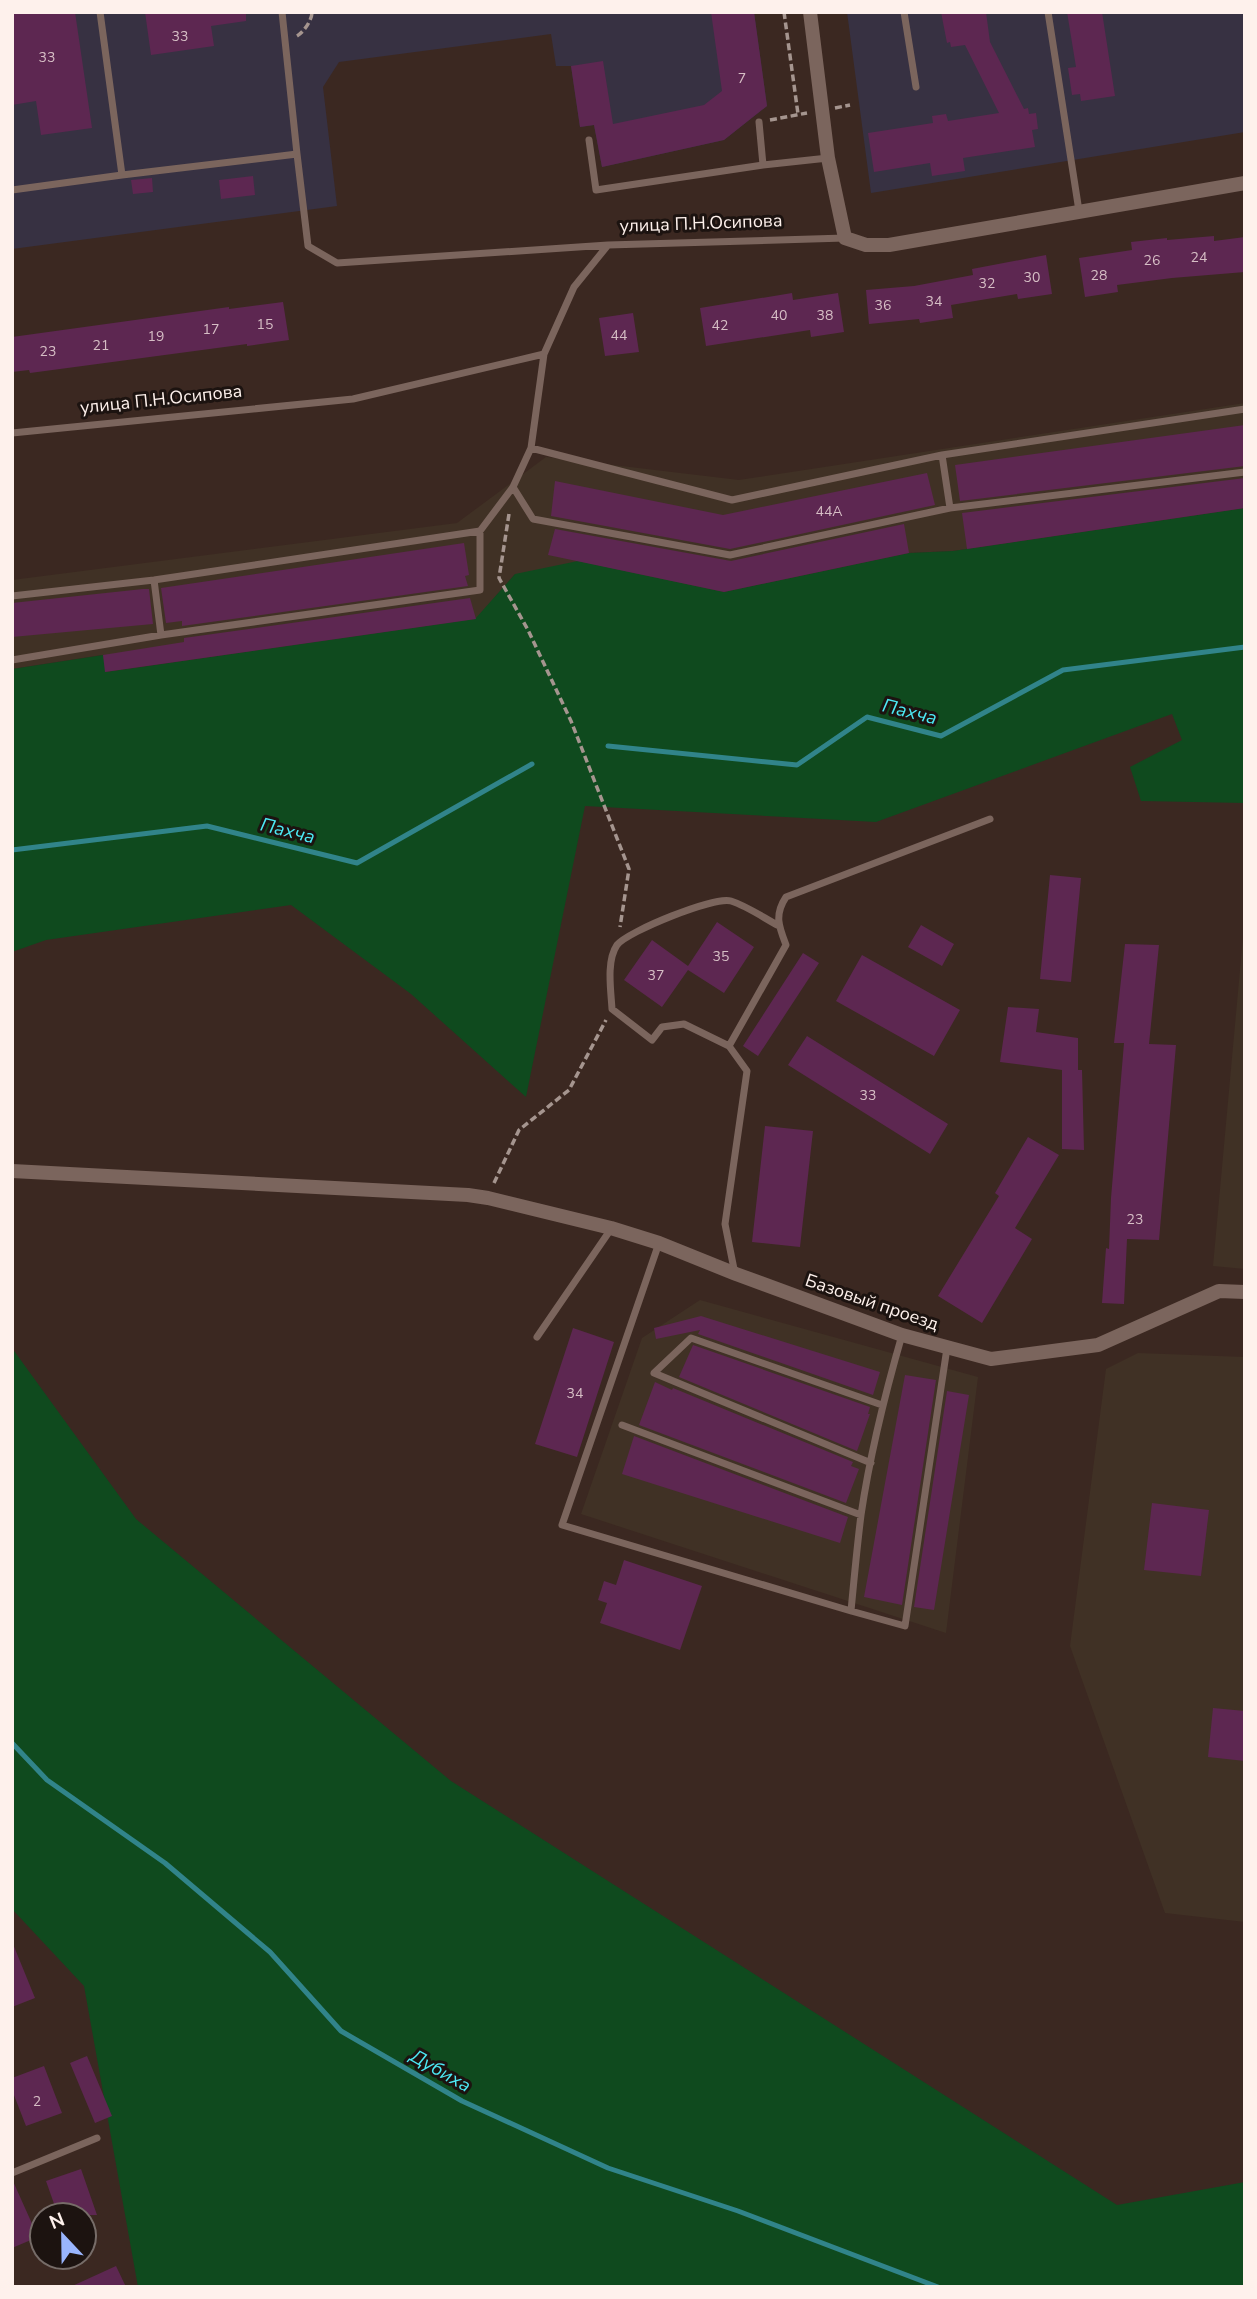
<svg xmlns="http://www.w3.org/2000/svg" width="1257" height="2299" font-family="'Nunito Sans',sans-serif">
<style>
.industrial{fill:#403125}
.medical{fill:#373142}
.green{fill:#0f4a1e}
.lines{fill:none;stroke-linecap:round;stroke-linejoin:round}
.stream{stroke:#31848a;stroke-width:5}
.building{fill:#5d2751}
.path{stroke:#a5958f;stroke-width:3.5;stroke-dasharray:7 3.5;stroke-linecap:butt}
.lane{stroke:#7b655d;stroke-width:7}
.street{stroke:#7b655d;stroke-width:14}
.labels{text-anchor:middle;stroke-width:6;stroke-linejoin:round;paint-order:stroke}
.number-label{font-size:14px;fill:#d6bec5}
.street-label{font-size:18px;fill:#fef1ec;stroke:#1c1310}
.water-label{font-size:19px;font-style:italic;fill:#4ce9f4;stroke:#1c1310}
</style>
<rect width="100%" height="100%" fill="#3b2821"/>
<!-- industrial -->
<path class="industrial" d="M1245,403V508L953,551L909,553L724,592L515,574L476,619L105,672L102,655L12,669V580L457,523L546,457L739,480Z
M1244,926H1245V1269L1213,1266Z
M700,1300L978,1377L946,1633L581,1514L642,1338Z
M1138,1353L1245,1357V1922L1165,1913L1070,1646L1106,1369Z"/>
<!-- medical -->
<path class="medical" d="M12,12H754L767,106L724,140L602,167L594,125L580,127L571,66H556L551,34L339,62L323,87L337,206L12,249Z
M847,12H1245V132L871,193Z"/>
<!-- green -->
<path class="green" d="M1245,508V803L1141,801L1130,767L1182,740L1172,714L876,822L585,806L526,1097L411,994L291,905L46,940L12,952V669L103,655L106,672L475,619L515,574L578,561L724,592L909,553L953,551Z
M12,1348L136,1519L451,1781L1117,2205L1245,2182V2287H138L84,1986L12,1909Z"/>
<g class="lines">
<!-- stream -->
<path class="stream" d="M608,746L797,765L867,717L941,736L1063,670L1245,647
M12,850L207,826L357,863L532,764
M12,1743L47,1780L165,1863L270,1952L341,2031L462,2101L608,2168L738,2211L938,2287"/>
</g>
<!-- building -->
<path class="building" d="M12,12H75L92,128L41,135L36,101L12,105Z
M145,12H246V21L211,26L214,46L151,55Z
M711,12H754L767,106L724,140L602,167L594,125L580,127L571,66L603,61L613,124L704,105L722,91Z
M941,12H986L990,42L1024,109L1028,108L1029,114L1036,113L1038,129L1032,130L1035,147L963,158L965,171L932,176L930,163L874,172L868,133L933,123L932,116L946,114L948,121L999,113L965,45L951,47L950,42L947,43Z
M1067,12H1102L1115,96L1081,101L1080,94L1072,95L1068,68L1076,67Z
M253,176L255,195L221,199L219,180Z
M152,178L153,192L133,194L131,180Z
M1214,236V241L1245,237V272L1172,278L1117,285L1118,292L1085,297L1079,258L1132,250L1131,242L1167,238V240Z
M1046,255L1052,294L1018,299L1017,294L951,305L953,318L920,323L919,319L869,324L866,290L914,286L973,275L972,269Z
M792,293L793,300L838,293L844,332L811,337L810,330L706,346L700,308Z
M283,302L289,340L247,346V344L30,373L29,370L12,372V337L229,307V309Z
M633,313L639,352L605,356L599,318Z
M1245,425V466L960,501L955,465Z
M927,473L935,505L730,549L551,516L555,481L723,515Z
M1245,478V508L967,549L962,513Z
M904,524L909,553L724,592L548,555L555,529L731,561Z
M464,543L469,575L465,576L468,586L182,626V621L166,623L161,588Z
M143,589H149L153,624L12,637V603Z
M470,598L476,619L105,672L103,655L184,642V638Z
M1050,875L1081,878L1071,982L1040,979Z
M717,922L754,947L724,993L688,970L662,1007L624,980L652,940L688,966Z
M921,925L954,944L942,966L908,947Z
M1125,944L1159,945L1149,1044L1176,1045L1159,1240L1127,1239L1124,1304L1102,1303L1106,1248L1109,1249L1111,1198L1124,1043H1114Z
M803,953L819,963L758,1056L743,1046Z
M862,955L960,1010L934,1056L836,1001Z
M1008,1007L1039,1009L1036,1032L1078,1038V1070H1082L1084,1150L1062,1149V1070L1000,1062Z
M807,1036L948,1124L930,1154L788,1065Z
M765,1126L813,1131L800,1247L752,1242Z
M1028,1137L1059,1155L1015,1228L1032,1239L982,1323L938,1296L999,1196L995,1193Z
M701,1316L880,1372L873,1395L698,1334L700,1330L656,1339L654,1328Z
M573,1328L614,1342L577,1457L535,1444Z
M693,1345L870,1407L868,1414H870L857,1451L679,1377Z
M905,1375L936,1380L902,1605L864,1597Z
M655,1382L672,1390L673,1388L853,1462L851,1466L859,1469L846,1503L639,1425Z
M947,1391L969,1395L934,1610L914,1607Z
M634,1436L848,1517L840,1543L622,1474Z
M1152,1503L1209,1510L1201,1576L1144,1570Z
M624,1560L702,1586L680,1650L600,1623L607,1603L598,1600L604,1581L616,1585Z
M1213,1708L1245,1711V1761L1208,1757Z
M13,1944L35,1998L12,2007V1945Z
M87,2056L112,2116L95,2123L70,2063Z
M44,2066L62,2113L26,2126L12,2090V2078Z
M81,2169L97,2215H58L46,2181Z
M12,2179L38,2237L12,2248Z
M116,2266L126,2287H70Z"/>
<g class="lines">
<!-- path -->
<path class="path" d="M784,12L798,114
M297,36C304,32 312,20 312,12
M835,108L850,105
M770,120L807,113
M509,514L499,578L528,630L571,721L629,869L620,927
M494,1183L519,1130L569,1090L606,1020"/>
<!-- lane -->
<path class="lane" d="M100,12L122,175L297,154L282,12
M904,12L916,87
M1048,12L1079,211
M759,122L763,165
M589,140L596,190L763,165L828,158
M297,154L308,246L337,263L608,245
M12,190L122,175
M845,238L608,245L574,287L544,354L531,448L732,500L942,455L1245,409
M12,433L353,399L544,354
M942,455L950,508
M513,487L533,519L730,555L950,508L1245,472
M154,580L161,635
M12,596L154,580L480,531L513,487L531,448
M12,660L161,635L480,590V531
M729,1046L786,945C779,927 774,915 786,897L990,819
M659,1243L562,1525L851,1611C854,1579 857,1547 861,1515C870,1454 885,1394 902,1335
M735,1274L725,1224L747,1071L729,1046L684,1024L662,1027L652,1040L612,1009C611,991 606,961 617,945C628,931 715,896 731,901C747,906 764,918 779,926
M537,1337L611,1229
M622,1425L861,1515
M871,1463L654,1373L691,1338L882,1405
M851,1611L905,1626L947,1348
M12,2173L97,2138"/>
<!-- street -->
<path class="street" d="M810,12L828,158L845,238L866,245H889L1245,183
M12,1171L468,1195L488,1198L611,1228L659,1243L736,1274L902,1335L991,1359L1098,1345L1219,1291L1245,1292"/>
</g>
<g class="labels">
<!-- number labels -->
<g class="number-label">
<text x="180" y="41">33</text>
<text x="47" y="62">33</text>
<text x="742" y="83">7</text>
<text x="1199" y="262">24</text>
<text x="1152" y="265">26</text>
<text x="1099" y="280">28</text>
<text x="1032" y="282">30</text>
<text x="987" y="288">32</text>
<text x="934" y="306">34</text>
<text x="883" y="310">36</text>
<text x="779" y="320">40</text>
<text x="825" y="320">38</text>
<text x="265" y="329">15</text>
<text x="720" y="330">42</text>
<text x="211" y="334">17</text>
<text x="619" y="340">44</text>
<text x="156" y="341">19</text>
<text x="101" y="350">21</text>
<text x="48" y="356">23</text>
<text x="829" y="516">44А</text>
<text x="721" y="961">35</text>
<text x="656" y="980">37</text>
<text x="868" y="1100">33</text>
<text x="1135" y="1224">23</text>
<text x="575" y="1398">34</text>
<text x="37" y="2106">2</text>
</g>
<!-- street labels -->
<g class="street-label">
<text transform="translate(701 223) rotate(-2)" y="6">улица П.Н.Осипова</text>
<text transform="translate(161 399) rotate(-6)" y="6">улица П.Н.Осипова</text>
<text transform="translate(872 1302) rotate(19)" y="6">Базовый проезд</text>
</g>
<!-- water labels -->
<g class="water-label">
<text transform="translate(910 711) rotate(14)" y="7">Пахча</text>
<text transform="translate(288 830) rotate(14)" y="7">Пахча</text>
<text transform="translate(441 2070) rotate(30)" y="7">Дубиха</text>
</g>
</g>
<!-- border -->
<rect width="1257" height="2299" fill="none" stroke="#fef1ec" stroke-width="28"/>
<!-- north arrow -->
<g transform="translate(63 2236) rotate(338)"><circle r="33" fill="#1c1310" stroke="#766c68" stroke-width="2"/>
<path d="M0-5L12 26L0 18L-12 26Z" fill="#99b5fd"/>
<text y="-10" font-size="19" font-weight="bold" text-anchor="middle" fill="#fef1ec">N</text>
</g>
</svg>
